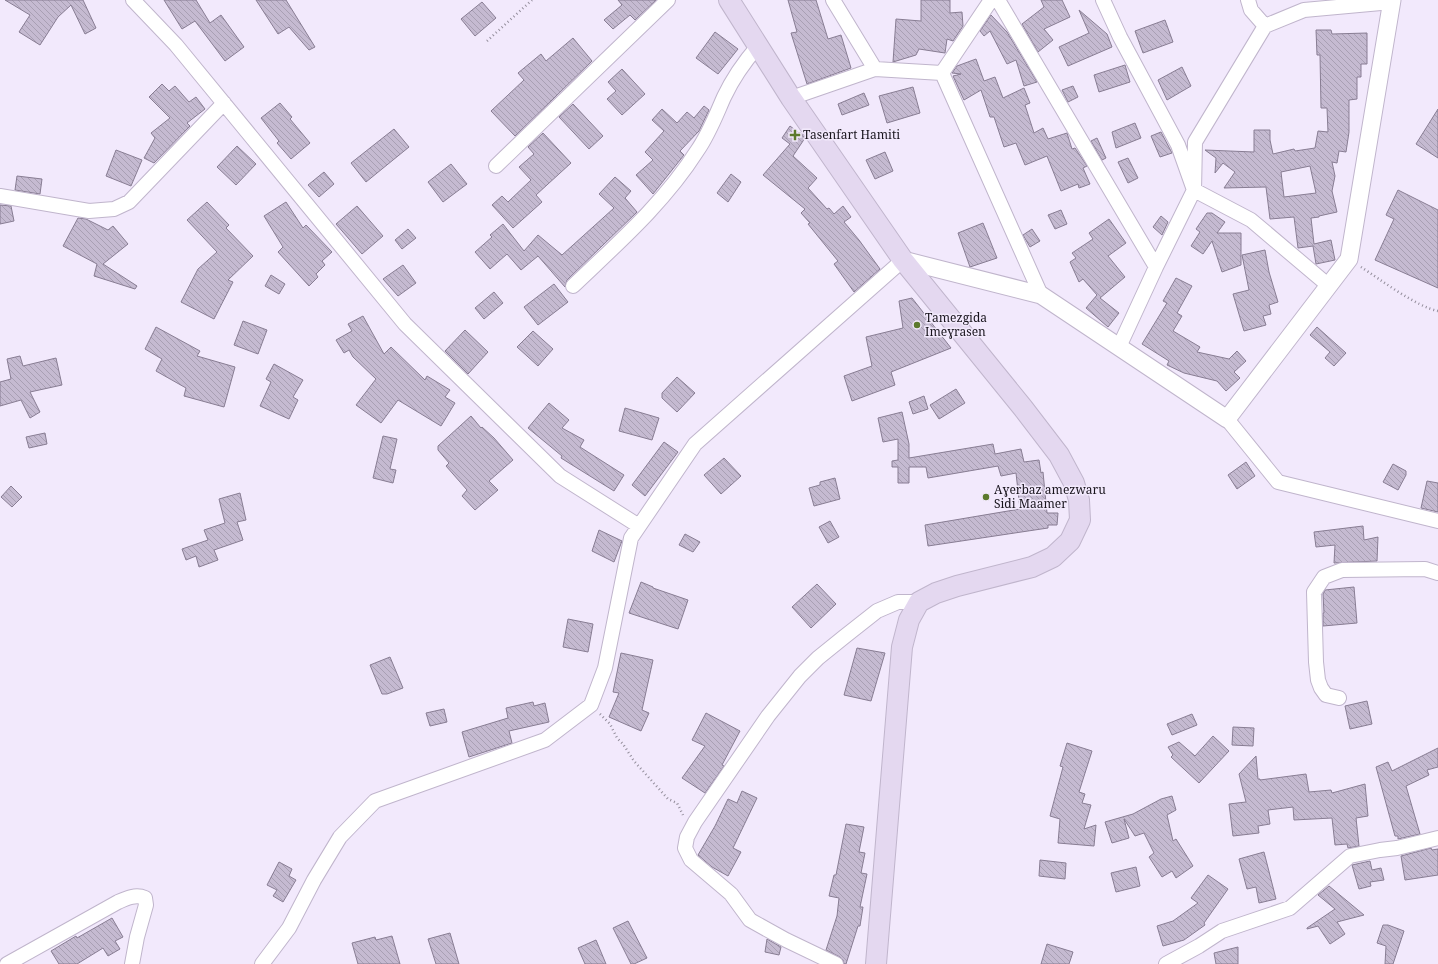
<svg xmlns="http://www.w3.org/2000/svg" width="1438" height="964" font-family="'Noto Serif',serif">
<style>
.building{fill:url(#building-back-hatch);stroke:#887d93;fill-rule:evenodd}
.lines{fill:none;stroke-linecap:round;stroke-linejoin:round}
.minor-casing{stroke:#c0b5cc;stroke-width:16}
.tertiary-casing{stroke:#c0b5cc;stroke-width:19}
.secondary-casing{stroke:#c0b5cc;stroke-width:22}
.path{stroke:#948e9c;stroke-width:2.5;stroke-dasharray:1 3;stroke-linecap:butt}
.minor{stroke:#fff;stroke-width:14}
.tertiary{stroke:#fff;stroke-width:17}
.secondary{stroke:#e4d8f0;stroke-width:20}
.poi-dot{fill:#5c792d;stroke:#f2e9fc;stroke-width:1.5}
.labels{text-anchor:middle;stroke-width:3;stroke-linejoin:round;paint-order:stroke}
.poi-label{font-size:12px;fill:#17131b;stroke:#f2e9fc;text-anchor:start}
</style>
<defs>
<pattern id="building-back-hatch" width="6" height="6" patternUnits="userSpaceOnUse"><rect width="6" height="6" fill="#c5bad1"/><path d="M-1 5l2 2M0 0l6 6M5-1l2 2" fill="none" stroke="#a89fb3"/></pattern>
</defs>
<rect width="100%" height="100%" fill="#f2e9fc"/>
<!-- building -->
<path class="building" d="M5,0H83L96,28L85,34L71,5L58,17L40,45L19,32L30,15Z
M164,0H196L210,23L221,15L244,47L225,61L195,21L182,29Z
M256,0H286L315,47L309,50L289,27L278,34Z
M618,0H656L635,20L630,15L613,29L604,20L622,5Z
M788,0H816L828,39L841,35L851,68L807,84L791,33L797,32Z
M921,0H950V13L962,12L963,26L953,41L947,39L945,53L919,49L916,55L893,62L896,19L921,21Z
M1041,0H1062L1070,17L1044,29L1053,40L1038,52L1022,24L1044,7Z
M482,2L496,18L475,36L461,19Z
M1079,10L1107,34L1112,47L1068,66L1059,47L1089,33Z
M991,15L1007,32L1037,82L1024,86L1016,60L1007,64L990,31L984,36L980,31Z
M1165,20L1173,42L1143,53L1135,31Z
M1316,30H1331L1332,34L1367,33V64H1361V77H1357V99L1349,100V132L1346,152L1339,151L1337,163L1332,162L1335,176L1332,191L1337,212L1319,216V217L1311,218L1314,244L1331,240L1335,260L1316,264L1313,246L1298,248L1294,217L1270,219L1266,187L1224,188L1235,172L1223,163L1215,173L1216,158L1205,150L1254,152V130H1270V140L1273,154L1294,149L1295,151L1315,148L1318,131L1328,132L1327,108H1321L1320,55H1317ZM1310,166L1316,193L1284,197L1281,172Z
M715,32L738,49L718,74L696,58Z
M573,38L592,61L515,136L491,111L524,80L518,73L541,54L546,61Z
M976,59L984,81L995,77L1003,98L1024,88L1030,103L1025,105L1034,133L1043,128L1048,139L1067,133L1072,149L1075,148L1087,166L1083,168L1090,184L1079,188L1078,184L1061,191L1047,156L1025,165L1016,143L1004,147L994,117H990L981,90L964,100L953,76L961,74L952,73L957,66Z
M1125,65L1130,82L1099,92L1094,75Z
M1182,67L1191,86L1167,100L1158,80Z
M622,69L645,94L622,115L607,99L616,91L608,82Z
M162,84L169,91L175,86L189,102L196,97L205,109L187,123L190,126L154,163L144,158L155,138L151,133L170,118L149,97Z
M1073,86L1078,97L1068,102L1062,90Z
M913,87L920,113L887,123L879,96Z
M864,93L869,105L842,115L838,104Z
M280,103L292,117L290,119L310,143L291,159L277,143L279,141L261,118Z
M573,104L603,136L589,149L559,117Z
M704,106L709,110L699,131L680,151L684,155L653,194L636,175L653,160L645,152L664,131L652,120L662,109L677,123L687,112L694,118Z
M1438,109V158L1416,144Z
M1135,123L1141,138L1116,148L1112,132Z
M790,126L799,133L800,132L805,138L793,156L817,178L808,188L827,209L829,208L834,214L843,206L851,217L844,222L859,240L880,269L854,292L834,264L838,261L808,224L810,223L801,213L805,209L763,175L790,144L782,138Z
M394,129L409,147L366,182L351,163Z
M1161,132L1172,153L1160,157L1151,136Z
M543,133L571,163L536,195L542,202L513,228L492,205L502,196L508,202L531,180L519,167L534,154L528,147Z
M1097,138L1106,158L1102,160L1091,141Z
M237,146L256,164L236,185L217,167Z
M116,150L142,160L131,186L106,176Z
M885,152L893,171L875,179L866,160Z
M1128,158L1138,178L1128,183L1118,162Z
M451,164L467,184L443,202L428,182Z
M324,172L334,184L319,197L308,185Z
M731,174L741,182L728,202L717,193Z
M17,176L42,179L40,194L15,190Z
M615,177L631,191L625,198L637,212L567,280L565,287L538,256L521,270L507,254L490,269L475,252L492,237L490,235L503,224L524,251L538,235L562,255L614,208L599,194Z
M1398,190L1438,210V288L1375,260L1394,219L1386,215Z
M207,202L229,225L226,228L253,256L228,280L233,282L214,319L181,302L198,269L217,252L187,220Z
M286,202L303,228L306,225L332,252L322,261L325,265L316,274L318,277L309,286L278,252L283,247L264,216Z
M0,205L11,206L14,221L0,224Z
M357,206L383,236L362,254L336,224Z
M1061,210L1067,224L1055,229L1048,215Z
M1207,213H1212L1225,222L1217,233H1241V265L1222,272L1212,241L1203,254L1191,246L1200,232L1196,229Z
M1161,216L1168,222L1162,235L1153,227Z
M78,218L86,219L108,230L113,226L128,244L103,264L137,286L135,289L94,276L97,264L63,246Z
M1109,219L1126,243L1108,256L1125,277L1100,298L1119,313L1108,327L1086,308L1097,295L1083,279L1079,282L1070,262L1076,258L1072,253L1093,239L1089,233Z
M983,223L997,258L970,267L958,233Z
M408,229L416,238L402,249L395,240Z
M1032,229L1040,241L1030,247L1023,235Z
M1265,250L1269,272L1278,302L1269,305L1271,314L1263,316L1266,325L1244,331L1233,294L1249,290L1242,255Z
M403,265L416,283L398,296L383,279Z
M271,275L285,284L279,294L265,286Z
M1176,278L1192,286L1177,313L1182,316L1173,331L1200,347L1197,352L1229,359L1237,351L1246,361L1234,372L1240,378L1226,391L1217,381L1184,373L1167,365L1169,361L1142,344L1167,303L1163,301Z
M554,284L568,302L538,325L524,307Z
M494,292L503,303L484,319L475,308Z
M912,298L951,348L891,372L895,385L852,401L844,376L872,366L866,337L903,328L899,301Z
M363,316L384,354L391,347L425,380L427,376L450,390L445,397L455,403L441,426L398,400L381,423L356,405L376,379L353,357L349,350L344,353L336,340L352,331L348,324Z
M243,321L267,330L258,354L234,345Z
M156,327L200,351L197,356L235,367L224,407L184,396L186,388L156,371L162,359L145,349Z
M1317,327L1346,353L1334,366L1325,358L1330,352L1310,335Z
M465,330L488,352L468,374L445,351Z
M533,331L553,349L538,366L517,347Z
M20,356L23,366L56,358L62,385L30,392L40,412L30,418L21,400L0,406V382L11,379L7,359Z
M274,364L303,380L293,397L298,400L289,419L260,406L271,382L266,379Z
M677,377L695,393L677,412L662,398V393Z
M956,389L965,403L939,419L930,405Z
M924,396L928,409L913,414L909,402Z
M549,403L569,420L562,428L584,440L580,447L624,475L614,491L561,458L562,456L528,428Z
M625,408L659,418L652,440L619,431Z
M902,412L909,444V458L993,444L995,454L1021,449L1024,462L1039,460L1041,473L1043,472L1047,513H1058L1057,525H1048V528L928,546L925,525L1020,509L1016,473L1001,476L998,466L928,478L926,467H909V483H898V467H892V461L898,460V439L883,442L878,418Z
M471,416L481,428L482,427L494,438L513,460L489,481L498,490L475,510L462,496L467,490L446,466L449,463L438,450V446Z
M45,433L47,444L29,448L26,437Z
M383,436L397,439L390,469L396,470L393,483L373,478Z
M664,442L678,452L645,496L632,485Z
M724,458L741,476L721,494L704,475Z
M1246,462L1255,476L1237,489L1228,475Z
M1393,464L1406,471V475L1398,490L1383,482Z
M835,478L840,499L814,506L809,488L820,485V482Z
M1427,481L1438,483V512L1421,508Z
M11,486L22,497L12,507L1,497Z
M240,493L246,520L237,522L243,540L214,550L218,560L199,567L196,556L186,560L182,549L208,540L204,530L225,523L219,499Z
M830,521L839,537L828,543L819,527Z
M1363,526L1364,540L1378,537L1377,561L1334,563L1335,545L1316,547L1314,532Z
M599,530L622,541L614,562L592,551Z
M685,534L700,542L693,552L679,545Z
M641,582L653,587V588L688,600L678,629L629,613Z
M817,584L836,604L811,628L792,607Z
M1354,587L1357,623L1323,626V613H1324L1323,594L1325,590Z
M568,619L593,624L588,652L563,647Z
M857,648L885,653L871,701L844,695Z
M621,653L653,660L642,710L649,713L641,731L609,717L619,693L613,692Z
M390,657L403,688L387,694H382L370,665Z
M1367,701L1372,724L1350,729L1345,706Z
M533,702L534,706L545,703L549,722L509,731L512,743L469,757L462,732L508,718L506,708Z
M444,709L447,722L430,726L426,713Z
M706,713L740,731L722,765L724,766L705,793L682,778L705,746L692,740Z
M1192,714L1197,725L1172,735L1167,724Z
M1233,727L1254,728L1253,746L1232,745Z
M1213,736L1229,751L1199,783L1171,757L1173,755L1168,747L1179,742L1195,756Z
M1067,743L1092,751L1079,792L1085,794L1082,803L1091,805L1084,829L1096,825L1094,846L1058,843L1060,819L1050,816L1063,767L1060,766Z
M1438,748V767L1427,770L1429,775L1406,786L1420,834L1398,839V836H1395L1376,767L1388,762L1392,771Z
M1256,756L1258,779H1260V780L1306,774L1309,792L1331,790L1332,793L1365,784L1368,816L1356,818L1359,846L1348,848L1347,844L1335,845L1332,818L1294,820L1293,807L1268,810L1270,824L1258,826L1259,833L1233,836L1229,804L1246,802L1239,774Z
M742,791L757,798L733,848L741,852L728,876L712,867L698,855L715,826L728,799L737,803Z
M1172,796L1176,810L1167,815L1173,841L1176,839L1193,866L1176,878L1172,871L1162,877L1149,857L1154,853L1144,833L1135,836L1124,819L1129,838L1112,843L1105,822L1133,814L1161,799Z
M846,824L864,827L859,852L865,853L861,873L867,874L860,907H863L860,926H858L846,964H844L843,960L840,957L826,950L837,916L839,898L829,896L834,875H836Z
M1431,848L1432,850L1438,849V875L1405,880L1401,856Z
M1264,852L1276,899L1259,903L1256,887L1247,889L1239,859Z
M1040,860L1066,863L1065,879L1039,876Z
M1370,861L1372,870L1381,868L1384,880L1370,882L1371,886L1359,889L1352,865Z
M279,862L292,869L289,876L296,880L283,902L273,896L277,890L267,885Z
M1136,867L1140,886L1116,892L1111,873Z
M1208,875L1228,889L1204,923L1205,925L1184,940L1163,946L1157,926L1173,921L1198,903L1191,898Z
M1329,886L1364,915L1337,922L1345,934L1330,944L1318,926L1307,929V928L1335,909L1318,895Z
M112,918L123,937L115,941L120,949L108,956L103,948L77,964H59L51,951L76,936L77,938Z
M628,921L647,958L634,964H631L613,928Z
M1383,925H1388L1404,931L1393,964H1385L1386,946L1377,943Z
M450,933L459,964H436L428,939Z
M392,936L400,964H358L352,943L375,937L376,940Z
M767,939L781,947L779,955L765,952Z
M596,940L606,964H585L578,948Z
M1047,944L1073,952L1069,964H1041Z
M1238,947V964H1216L1214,953Z"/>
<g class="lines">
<!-- minor casing -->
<g class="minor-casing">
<path id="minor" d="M133,0L176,45L405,324L560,476L639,526
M998,0L1156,267
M1103,0L1120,37L1178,145L1194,190L1251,220L1329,286
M1248,0L1251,10L1265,26
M875,69L942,73L1041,295
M942,73L991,0
M791,98L875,69L833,0
M496,166L668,0
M0,196L89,211L114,209L129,202L224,103
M573,286C617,244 664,203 697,151C709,134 716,115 724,97C733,78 745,61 758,46
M1119,347L1156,267L1194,190L1195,142L1265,26L1304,10L1392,2
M1227,419L1278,482L1438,521
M1339,698L1326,695L1321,688L1318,680L1316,662L1314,592L1324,577L1342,570L1425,569L1438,573
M7,964L118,902C127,898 136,894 145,898L146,905L137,937L132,964
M262,964L289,928L314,880L340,837L375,801L545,740L591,705L605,668L631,538L695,444L903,260
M836,964L786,940L750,920L731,894L691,860L685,848L687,837L695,822L768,716L800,676L818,658L844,637L877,611L898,602H919
M1166,964L1199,946L1222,931L1290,908L1350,856L1380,850L1397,848L1438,838"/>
</g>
<!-- tertiary casing -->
<g class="tertiary-casing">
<path id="tertiary" d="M903,260L1041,295L1227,419L1349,259L1392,0"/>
</g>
<!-- secondary casing -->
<g class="secondary-casing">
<path id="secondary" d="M729,0L791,98L903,260L1023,408L1059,455L1074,483L1079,500L1080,520L1070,541L1053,557L1032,567L957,586L936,593L919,602L909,620L902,647L876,964"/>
</g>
<!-- path -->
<path class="path" d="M487,41L532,0
M1361,267C1381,280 1417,307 1438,311
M600,714L610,724L617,738L623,744L634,761L668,799L677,803L683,815"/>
<!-- minor -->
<use href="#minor" class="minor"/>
<!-- tertiary -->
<use href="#tertiary" class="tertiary"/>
<!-- secondary -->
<use href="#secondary" class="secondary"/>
</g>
<!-- markers -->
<g class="poi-dot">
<path d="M793 129h4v4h4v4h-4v4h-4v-4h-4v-4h4z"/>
<circle cx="917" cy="325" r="4"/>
<circle cx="986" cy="497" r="4"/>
</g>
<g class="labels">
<!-- poi labels -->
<g class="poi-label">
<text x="803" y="139">Tasenfart Hamiti</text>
<text x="925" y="322">Tamezgida<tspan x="925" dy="14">Imeɣrasen</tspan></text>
<text x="994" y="494">Aɣerbaz amezwaru<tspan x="994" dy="14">Sidi Maamer</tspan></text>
</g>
</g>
</svg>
